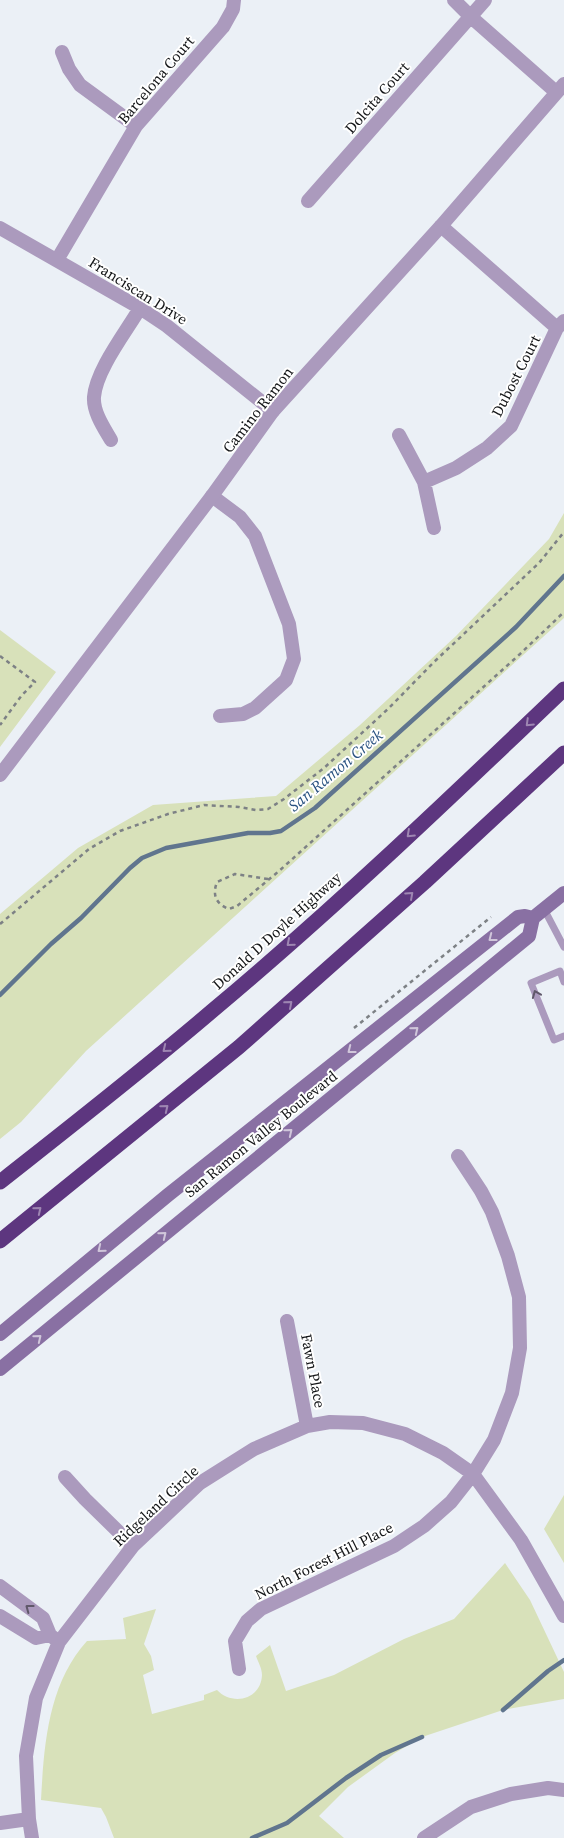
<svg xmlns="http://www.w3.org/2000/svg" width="564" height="1838" font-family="'Source Serif 4',serif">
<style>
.green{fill:#d8e1ba}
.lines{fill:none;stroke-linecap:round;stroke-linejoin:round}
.stream{stroke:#60758e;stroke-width:4.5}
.path{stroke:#7d8185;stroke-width:2.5;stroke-dasharray:4 4;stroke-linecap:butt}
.service{stroke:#ab9abd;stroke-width:7}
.minor{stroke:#ab9abd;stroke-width:14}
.tertiary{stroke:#ab9abd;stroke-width:14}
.secondary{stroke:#8970a3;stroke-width:14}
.motorway{stroke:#5d367f;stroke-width:15}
.oneway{stroke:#9e86b2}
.oneway2{stroke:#d0c6da}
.oneway3{stroke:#60586a}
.labels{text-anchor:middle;stroke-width:4;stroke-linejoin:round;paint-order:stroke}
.street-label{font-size:15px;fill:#141618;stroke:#fff}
.water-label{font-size:16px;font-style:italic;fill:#295281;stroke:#fff}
</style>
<rect width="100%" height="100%" fill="#ebf0f6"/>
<!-- green -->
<path class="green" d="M564,513V618L86,1051L21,1122L0,1139V914L78,848L153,805L276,796L360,725L456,636L549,539Z
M0,630L56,672L0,747Z
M564,1495V1563L544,1529Z
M505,1563L530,1600L564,1672V1699L503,1710L422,1737L395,1753L348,1787L319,1816L344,1838H114L106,1817L101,1808L41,1800C44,1745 48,1684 87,1641L126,1639L123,1618L156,1609L144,1644L151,1656L154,1670L143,1675L152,1714L204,1700V1695L217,1690C232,1706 261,1700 262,1675C262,1668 258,1662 256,1656L270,1645L286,1691L334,1675L404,1639L454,1619Z"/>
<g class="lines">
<!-- stream -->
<path class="stream" d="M0,995L51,944L81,918L130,868L142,858L166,848L248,833H270L281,831L315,808L516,627L564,576
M503,1710L548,1671L564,1660
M252,1838L287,1823L346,1778L381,1755L422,1737"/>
<!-- path -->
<path class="path" d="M0,656L35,682L22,695L0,725
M268,879L235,874L217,882C212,895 216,904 229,909L237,906L279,871L520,654L564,612
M0,924L89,849L120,831L168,814L204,805L239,807L256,810L268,809L284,799L324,768L389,708L434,662L539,563L564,532
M354,1028L491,917"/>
<!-- service -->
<path class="service" d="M544,909L564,947
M564,982L560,971L531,983L554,1040L564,1036"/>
<!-- minor -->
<path class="minor" d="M454,0L471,17L556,92
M62,52L69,69L80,85L136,126
M308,201L485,0
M441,226L557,328
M0,228L140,308L167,326L273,411
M57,260L136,126L223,27L233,9L234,0
M399,435L424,482L434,528
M111,440C104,428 93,412 94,397C96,370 126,332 140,308
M424,482L456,468L487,448L511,426L557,328L564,321
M212,496L240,517L255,536L289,624L294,659L286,680L255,708L243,714L220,716
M287,1321L307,1426
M65,1477L85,1499L133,1546
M0,1586L43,1618L50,1635L59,1642
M0,1616L36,1638L50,1635
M239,1669L235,1641L247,1621L261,1609L394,1546L424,1526L451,1502L473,1474L494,1440L512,1393L520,1348L519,1297L508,1256L492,1212L481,1191L458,1156
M0,1823L29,1819
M32,1838L29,1819L26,1756L36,1698L59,1642L133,1546L200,1483L254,1449L307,1426L330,1422L363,1423L405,1434L443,1453L473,1474L521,1540L564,1616
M424,1838L471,1807L511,1794L548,1788L564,1790"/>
<!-- tertiary -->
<path class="tertiary" d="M0,775L212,496L273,411L441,226L564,84"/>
<!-- secondary -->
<path class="secondary" d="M0,1334L168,1195L518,917L525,916L533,918
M0,1369L529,936L533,918L564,893"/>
<!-- motorway -->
<path class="motorway" d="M0,1182C71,1126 143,1070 212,1011C334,909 449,799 564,689
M0,1241L239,1047L425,882L564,753"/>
</g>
<!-- one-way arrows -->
<defs><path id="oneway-chevron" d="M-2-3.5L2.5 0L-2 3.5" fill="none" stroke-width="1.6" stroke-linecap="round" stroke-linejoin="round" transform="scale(1.25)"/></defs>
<g class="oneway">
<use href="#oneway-chevron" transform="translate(529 723) rotate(136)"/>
<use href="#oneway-chevron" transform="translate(410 834) rotate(137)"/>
<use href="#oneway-chevron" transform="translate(410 895) rotate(-42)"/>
<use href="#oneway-chevron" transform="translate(290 943) rotate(139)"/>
<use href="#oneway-chevron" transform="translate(289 1004) rotate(-41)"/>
<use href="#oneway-chevron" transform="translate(166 1049) rotate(141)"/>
<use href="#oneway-chevron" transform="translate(165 1108) rotate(-39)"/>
<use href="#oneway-chevron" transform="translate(38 1210) rotate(-39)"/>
</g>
<g class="oneway2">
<use href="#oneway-chevron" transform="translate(492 938) rotate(142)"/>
<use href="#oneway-chevron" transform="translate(415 1030) rotate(-39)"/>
<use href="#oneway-chevron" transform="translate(351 1050) rotate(142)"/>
<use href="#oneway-chevron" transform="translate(289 1132) rotate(-39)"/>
<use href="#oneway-chevron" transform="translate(163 1235) rotate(-39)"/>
<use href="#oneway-chevron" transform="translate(101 1249) rotate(141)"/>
<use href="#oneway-chevron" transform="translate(38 1338) rotate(-39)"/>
</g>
<g class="oneway3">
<use href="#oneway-chevron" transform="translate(536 994) rotate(-112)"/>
<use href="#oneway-chevron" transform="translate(29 1608) rotate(-143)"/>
</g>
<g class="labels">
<!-- street labels -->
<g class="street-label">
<text transform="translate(156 80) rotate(-50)" y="5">Barcelona Court</text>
<text transform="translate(377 98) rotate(-49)" y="5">Dolcita Court</text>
<text transform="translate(138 291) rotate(32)" y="5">Franciscan Drive</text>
<text transform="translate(516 376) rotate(-63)" y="5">Dubost Court</text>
<text transform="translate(258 410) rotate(-52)" y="5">Camino Ramon</text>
<text transform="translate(277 931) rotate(-42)" y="5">Donald D Doyle Highway</text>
<text transform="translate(261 1134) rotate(-39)" y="5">San Ramon Valley Boulevard</text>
<text transform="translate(313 1371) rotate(79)" y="5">Fawn Place</text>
<text transform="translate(156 1506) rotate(-43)" y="5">Ridgeland Circle</text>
<text transform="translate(324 1561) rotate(-27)" y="5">North Forest Hill Place</text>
</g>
<!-- water labels -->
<g class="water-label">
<text transform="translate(335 770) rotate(-40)" y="6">San Ramon Creek</text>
</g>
</g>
</svg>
